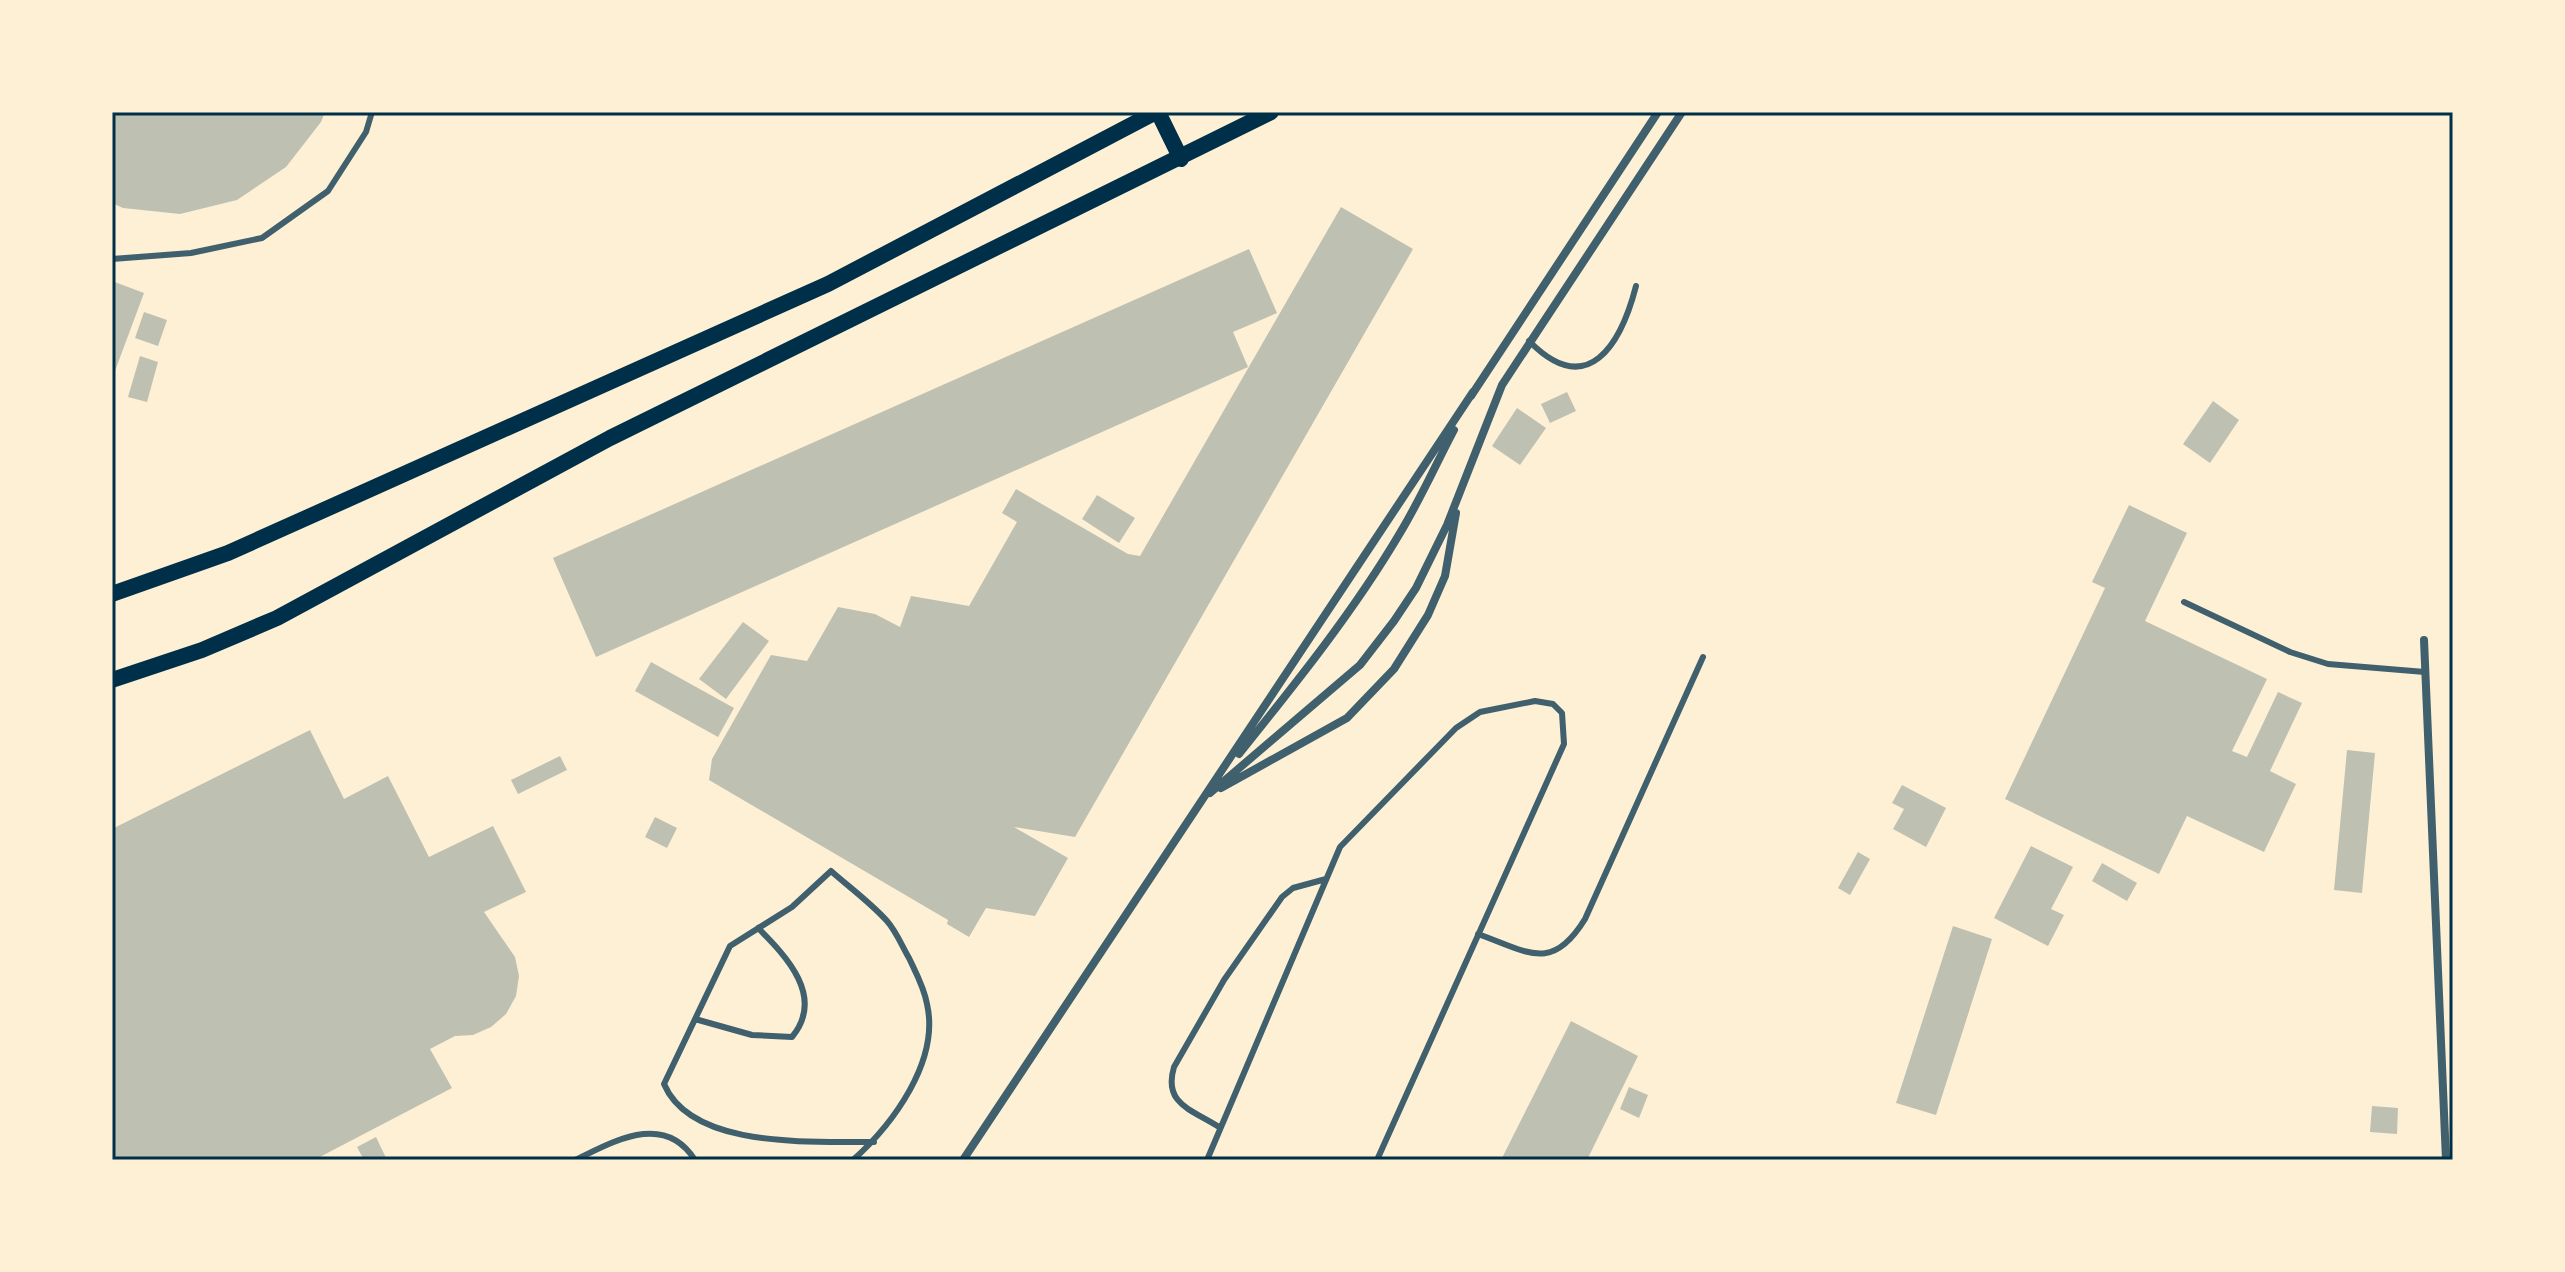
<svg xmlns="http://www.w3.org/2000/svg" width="2565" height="1272" font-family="Montserrat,sans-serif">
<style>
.building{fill:#bec0b2}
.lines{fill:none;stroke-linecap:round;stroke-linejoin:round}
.service{stroke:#3f606c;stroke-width:6}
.minor{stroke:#3f606c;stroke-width:8}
.secondary{stroke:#003049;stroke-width:16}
.neatline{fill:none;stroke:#003049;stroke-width:3}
</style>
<rect width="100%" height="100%" fill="#fdf0d5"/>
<!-- building -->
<path class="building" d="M112,112H325L321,122L286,167L237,200L180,214L123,208L112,203Z
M1341,207L1413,249L1075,837L1014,827L1068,858L1035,916L986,908L969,937L947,924L948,920L709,780L712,759L771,655L807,661L838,607L875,614L900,627L911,596L969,606L1017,522L1002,513L1016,489L1128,554L1140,556Z
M1249,249L1277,313L1233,332L1248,367L596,657L553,558Z
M112,281L144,293L112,379Z
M144,312L167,320L158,346L135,338Z
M140,356L158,362L147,402L128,397Z
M1567,392L1576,411L1550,423L1541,404Z
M2213,401L2239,420L2210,463L2183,444Z
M1517,408L1546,428L1520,465L1492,446Z
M1097,495L1135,518L1119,543L1082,519Z
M2129,505L2187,533L2145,621L2267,679L2232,751L2247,757L2278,692L2302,703L2270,771L2296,784L2264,852L2187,816L2159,874L2005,799L2105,588L2092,582Z
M743,622L769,641L726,699L699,679Z
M651,662L734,708L718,737L635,691Z
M310,730L344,799L388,776L429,857L493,826L526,892L484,912L515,957L519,976L516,996L506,1014L491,1027L473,1035L455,1036L430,1049L452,1088L314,1160H112V829Z
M2347,750L2375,753L2362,893L2334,890Z
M560,756L567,770L518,794L511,780Z
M1902,785L1946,808L1926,847L1893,829L1904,809L1892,803Z
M655,817L677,828L667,848L645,837Z
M2031,846L2073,867L2051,909L2064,915L2048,946L1994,918Z
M1858,852L1870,859L1850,895L1838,888Z
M2102,863L2137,883L2127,901L2092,881Z
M1953,926L1992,939L1936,1115L1896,1103Z
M1571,1021L1638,1056L1587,1160H1501Z
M1629,1087L1648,1095L1639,1118L1620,1109Z
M2372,1106L2398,1108L2397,1134L2370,1132Z
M376,1137L387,1160H364L357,1147Z"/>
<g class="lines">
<!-- service -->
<path class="service" d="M112,259L191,253L262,238L328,191L366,132L372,112
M1529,341C1588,401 1621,344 1636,286
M2184,602L2290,652L2328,664L2425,672
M1478,934C1528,952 1552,973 1585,919L1703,657
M695,1019L752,1035L792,1037C825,997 787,957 758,928
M1219,1127C1191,1109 1163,1104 1174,1067L1224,980L1282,897L1293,888L1326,879
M575,1160C613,1142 664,1111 695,1160
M853,1160C893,1124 940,1061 927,1004C924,987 916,973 909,958C902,946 896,931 887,921C870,902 849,887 831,871L792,907L730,946L664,1084C692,1150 814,1141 874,1142
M1207,1160L1340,847L1456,728L1480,712L1535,701L1553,704L1562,713L1564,744L1377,1160"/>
<!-- minor -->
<path class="minor" d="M1471,396L1658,112
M2424,640L2446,1160
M1239,754C1296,683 1354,611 1400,533C1420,500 1436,464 1454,430
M1221,788L1347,718L1394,669L1428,615L1445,576L1456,513
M1210,793L1360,665L1394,621L1416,588L1447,525L1502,385L1682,112
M963,1160L1473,392"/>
<!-- secondary -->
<path class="secondary" d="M1158,112L1181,159
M112,594L228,553L828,284L1156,112
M112,680L202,650L277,618L610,438L1271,112"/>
</g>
<!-- border -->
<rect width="2565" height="1272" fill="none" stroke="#fdf0d5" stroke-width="228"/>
<rect x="114" y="114" width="2337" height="1044" class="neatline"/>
</svg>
